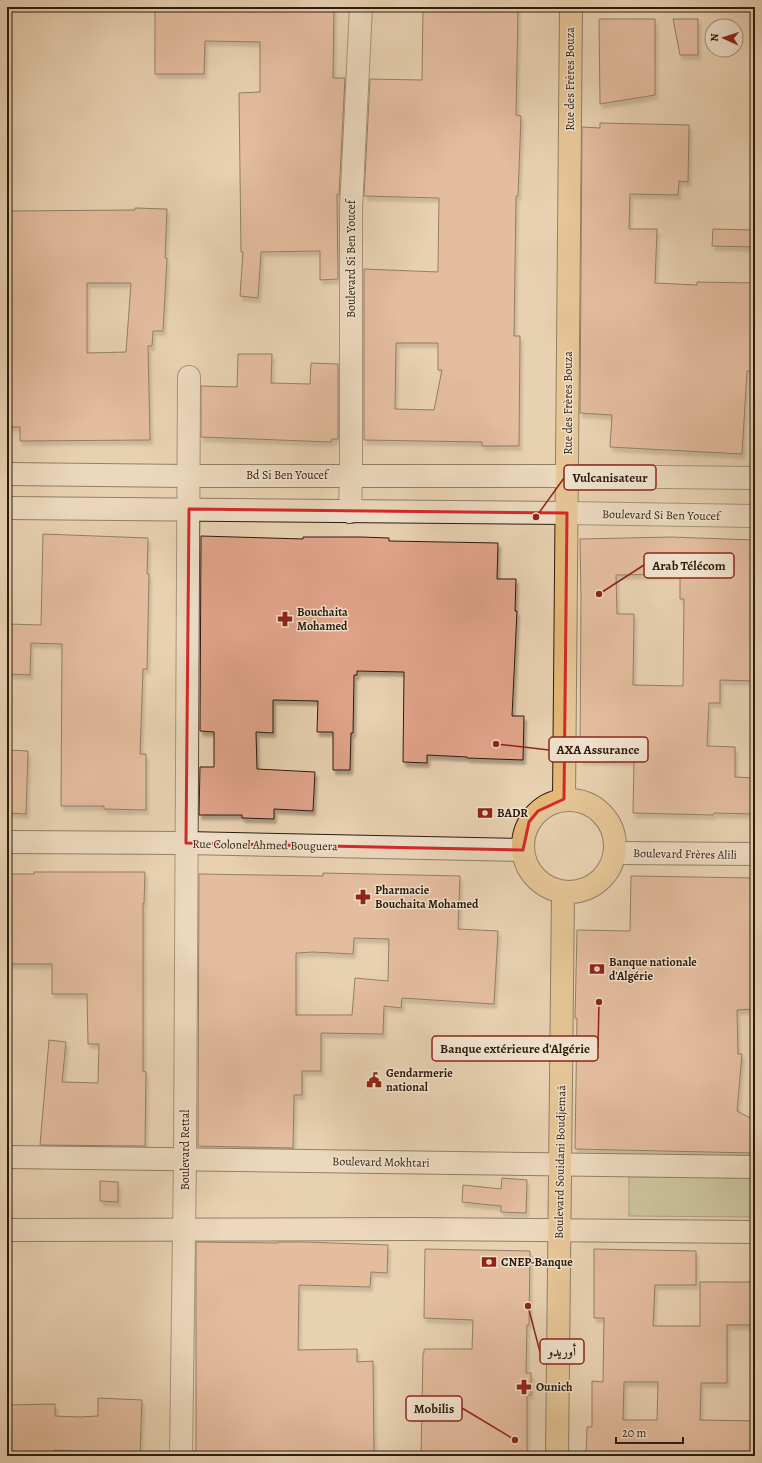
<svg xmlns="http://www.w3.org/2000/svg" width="762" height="1463" font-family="Alegreya,Amiri,serif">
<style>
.green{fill:#b1bd8f;stroke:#6e6c4e}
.building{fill:#e1a48a;stroke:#2b1c0e;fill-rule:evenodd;filter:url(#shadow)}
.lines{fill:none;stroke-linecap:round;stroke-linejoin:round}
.street-casing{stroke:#5a4937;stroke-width:24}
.secondary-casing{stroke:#2b1c0e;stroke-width:24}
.primary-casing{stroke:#2b1c0e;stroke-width:24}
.street{stroke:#f0e1cc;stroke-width:22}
.secondary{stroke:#f0e1cc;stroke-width:22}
.primary{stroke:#e4b878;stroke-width:22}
.marked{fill:none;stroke:#d62828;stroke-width:3;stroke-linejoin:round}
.labels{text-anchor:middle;stroke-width:3;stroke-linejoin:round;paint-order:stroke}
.street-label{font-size:12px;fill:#2b1c0e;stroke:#f0e1cc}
.poi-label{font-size:12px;font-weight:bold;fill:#2b1c0e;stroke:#f0e1cc;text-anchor:start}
.leader{fill:none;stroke:#8f2418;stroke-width:1.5}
.callout-dot{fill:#8f2418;stroke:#f0e1cc;stroke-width:1.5}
.callout{fill:#f0e1cc;stroke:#8f2418;stroke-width:1.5}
.callout-label{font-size:13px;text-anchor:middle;font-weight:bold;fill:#2b1c0e}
</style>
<defs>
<filter id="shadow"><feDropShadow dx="2.5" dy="4.5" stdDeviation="1" flood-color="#0004"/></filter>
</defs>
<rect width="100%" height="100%" fill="#e8d1b1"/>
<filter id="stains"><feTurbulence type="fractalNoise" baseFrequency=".005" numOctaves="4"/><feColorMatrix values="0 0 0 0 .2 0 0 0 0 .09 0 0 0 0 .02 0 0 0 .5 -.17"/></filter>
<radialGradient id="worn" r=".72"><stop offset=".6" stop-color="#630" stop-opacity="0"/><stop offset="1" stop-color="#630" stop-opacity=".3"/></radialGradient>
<!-- green -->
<path class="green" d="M629,1177H755V1217L629,1216Z"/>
<!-- building -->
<path class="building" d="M155,7H334L333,78H345L339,195L337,194V198L338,279L320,280V251L261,252L258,298L240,296L243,252H241L239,93L260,92V42L205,41L204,74H155Z
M423,7H518L516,115L521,116L518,196H516L514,336H520L519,446H482V442L364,440V269L438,272L439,198L364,196L370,79L422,80ZM396,343H438V370H442L434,410L395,409Z
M599,19H655V95L600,104Z
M673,19H698V55H680Z
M600,123L689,125L688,182L679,181L678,195L630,194L629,229H657L655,283L697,285V282L755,283V371H747L742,454L610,447L612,415L580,413L582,127L600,128Z
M135,208L167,209L165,258H167L163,331H153L152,346H148L150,440L20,441V427H7V211L135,210ZM87,283H131L126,352L87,353Z
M713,229L755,230V247L712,246Z
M238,354H272L271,383L310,384L311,363L338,364V439H332L331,442L201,437V386L237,387Z
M43,534L148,538L147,574H149L147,669H143L140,754H146V810L104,809V806H61L62,644L31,643L30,675L7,674V624L41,625Z
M201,536L303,539V537H361L389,538V541L498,543L497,579H516L515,611H517L512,716H524L523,760L467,758V757L427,755V763L403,762L404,672L357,671V675H354L353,733H351L350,770H333V732H317L318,701L273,700V733L256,732L257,769L315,772L313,811L274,809V819L242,818V815H199L200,767H214V732L200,731Z
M671,537L755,540V681L720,680V703H709L707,746L735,747V777L755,778V814L714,813L713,815L633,813L634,761L580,760L581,597L580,539ZM680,574V599H684L683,686L633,685L634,614H617L616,575Z
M7,750L28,751L26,814L7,813Z
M34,872H145L144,903H143V1071L146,1072L145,1146L40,1145L49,1040L66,1042L62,1082L98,1083L99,1044H88L87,994H52V964H7V874H34Z
M323,873L460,876L458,929L498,931L494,1004L402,998L401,1008L384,1006L383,1034L321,1033V1071H302V1095H294L293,1148L198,1146L199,874L323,876ZM354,938L389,939L388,981L355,978L352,1015H296V953L313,952L353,954Z
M631,876L755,878V1009L737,1010L738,1054H742L737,1111L752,1119V1153L575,1149L577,1018H575L577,930L630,931Z
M502,1178L527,1180L526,1213L501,1212V1206L462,1202L463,1185L501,1189Z
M100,1181L118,1182V1202L100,1201Z
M196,1242L278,1243V1242H305L388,1245L387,1273L371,1272L370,1287L299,1285L298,1350L357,1349V1362L373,1361L374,1455H332V1454L295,1451V1456L251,1452V1454H196Z
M425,1249L530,1251L529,1325H527L526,1373H531V1395H527V1456H421L423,1353H424V1349H472L473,1320L424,1318Z
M594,1249L696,1251V1285H655L653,1326H700V1282H755V1325H727V1383H701L700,1420L755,1421V1456H586L587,1427H592V1381L603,1382L604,1318H594ZM624,1382H658L657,1420H623Z
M98,1398L142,1400L140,1453L55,1450V1454L7,1455V1405L55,1404V1416L79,1417L98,1416Z"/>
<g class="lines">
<!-- street casing -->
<g class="street-casing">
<path id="street" d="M567,476L755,478
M350,512L351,475V209L361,7
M567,513L755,516
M181,1456L185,1159L189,377"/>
</g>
<!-- secondary casing -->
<g class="secondary-casing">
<path id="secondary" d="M7,474L188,476H567
M7,508L567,513
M7,842L186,843L523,850
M615,853L755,854
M7,1157L755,1167
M7,1230L413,1229L755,1232"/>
</g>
<!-- primary casing -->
<g class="primary-casing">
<path id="primary" d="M564,799L571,7
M523 846a46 46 0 1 1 92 0a46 46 0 1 1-92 0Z
M557,1456L563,892"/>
</g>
<!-- street -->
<use href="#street" class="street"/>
<!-- secondary -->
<use href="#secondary" class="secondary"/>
<!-- primary -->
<use href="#primary" class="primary"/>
</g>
<!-- marked area -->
<path d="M0 0H762V1463H0ZM189,509L567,513L564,799L538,811L529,822L523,850L186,843Z" fill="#e8d1b1" fill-opacity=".55" fill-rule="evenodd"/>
<path class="marked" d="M189,509L567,513L564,799L538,811L529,822L523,850L186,843Z"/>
<!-- icons -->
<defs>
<g id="pharmacy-bare" transform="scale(1.2)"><path d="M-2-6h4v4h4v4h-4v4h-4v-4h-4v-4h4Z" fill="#8f2418" stroke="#f0e1cc" stroke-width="2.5" paint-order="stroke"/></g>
<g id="bank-bare" transform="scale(1.2)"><path d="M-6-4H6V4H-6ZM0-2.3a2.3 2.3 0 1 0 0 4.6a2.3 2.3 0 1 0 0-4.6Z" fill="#8f2418" stroke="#f0e1cc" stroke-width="2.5" paint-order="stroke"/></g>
<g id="civic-bare" transform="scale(1.2)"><path d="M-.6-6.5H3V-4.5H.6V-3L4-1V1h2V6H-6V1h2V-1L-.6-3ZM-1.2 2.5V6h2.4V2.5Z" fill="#8f2418" stroke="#f0e1cc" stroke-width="2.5" paint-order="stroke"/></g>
</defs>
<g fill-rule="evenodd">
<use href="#pharmacy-bare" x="285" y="619"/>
<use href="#bank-bare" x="485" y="813"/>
<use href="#pharmacy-bare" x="363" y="897"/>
<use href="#bank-bare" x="597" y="969"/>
<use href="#civic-bare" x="374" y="1080"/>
<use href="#bank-bare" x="489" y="1262"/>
<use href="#pharmacy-bare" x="524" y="1387"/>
</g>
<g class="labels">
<!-- street labels -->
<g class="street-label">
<text transform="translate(570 79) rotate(-90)" y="4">Rue des Frères Bouza</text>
<text transform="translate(351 259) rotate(-90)" y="4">Boulevard Si Ben Youcef</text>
<text transform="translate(568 403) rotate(-90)" y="4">Rue des Frères Bouza</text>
<text x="287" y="479">Bd Si Ben Youcef</text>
<text transform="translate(661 515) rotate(1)" y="4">Boulevard Si Ben Youcef</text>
<text transform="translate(265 845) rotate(1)" y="4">Rue Colonel Ahmed Bouguera</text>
<text transform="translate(685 854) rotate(1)" y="4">Boulevard Frères Alili</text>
<text transform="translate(185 1150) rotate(-90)" y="4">Boulevard Rettal</text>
<text transform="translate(381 1162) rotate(1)" y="4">Boulevard Mokhtari</text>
<text transform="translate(560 1162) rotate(-89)" y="4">Boulevard Souidani Boudjemaâ</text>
</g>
<!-- poi labels -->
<g class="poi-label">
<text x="297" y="616">Bouchaita<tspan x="297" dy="14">Mohamed</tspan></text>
<text x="497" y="817">BADR</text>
<text x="375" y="894">Pharmacie<tspan x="375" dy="14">Bouchaita Mohamed</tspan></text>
<text x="609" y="966">Banque nationale<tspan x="609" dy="14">d'Algérie</tspan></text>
<text x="386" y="1077">Gendarmerie<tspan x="386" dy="14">national</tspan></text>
<text x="501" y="1266">CNEP-Banque</text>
<text x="536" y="1391">Ounich</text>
</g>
</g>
<!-- callouts -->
<path class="leader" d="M536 517L564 478M599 594L644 565M496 744L549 750M599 1002L598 1048M528 1306L540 1352M515 1440L462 1408"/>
<g class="callout-dot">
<circle cx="536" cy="517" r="4"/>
<circle cx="599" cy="594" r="4"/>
<circle cx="496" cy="744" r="4"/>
<circle cx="599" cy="1002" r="4"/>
<circle cx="528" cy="1306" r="4"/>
<circle cx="515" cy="1440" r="4"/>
</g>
<g class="callout">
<rect x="564" y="465" width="92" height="25" rx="4"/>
<rect x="644" y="553" width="90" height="25" rx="4"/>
<rect x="549" y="737" width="99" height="25" rx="4"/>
<rect x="432" y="1036" width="166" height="25" rx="4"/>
<rect x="540" y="1339" width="44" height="25" rx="4"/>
<rect x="406" y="1396" width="56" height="25" rx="4"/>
</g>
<g class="callout-label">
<text x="610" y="482">Vulcanisateur</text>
<text x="689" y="570">Arab Télécom</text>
<text x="598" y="754">AXA Assurance</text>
<text x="515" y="1053">Banque extérieure d'Algérie</text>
<text x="562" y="1356">أوريدو</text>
<text x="434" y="1413">Mobilis</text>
</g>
<!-- margin -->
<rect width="762" height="1463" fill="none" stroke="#e8d1b1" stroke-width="24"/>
<rect x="8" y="8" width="746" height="1447" fill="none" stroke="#2b1c0e" stroke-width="2"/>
<rect x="12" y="12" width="738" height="1439" fill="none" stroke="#2b1c0e"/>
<!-- north arrow -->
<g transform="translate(724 38) rotate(273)"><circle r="19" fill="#f0e1cc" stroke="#a19280"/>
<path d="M0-3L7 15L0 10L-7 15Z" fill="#8f2418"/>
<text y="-6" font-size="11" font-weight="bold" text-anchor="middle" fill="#2b1c0e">N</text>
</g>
<!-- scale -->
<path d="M616 1437v6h67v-6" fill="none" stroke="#2b1c0e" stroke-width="2"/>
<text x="622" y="1437" font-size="12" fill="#2b1c0e" stroke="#f0e1cc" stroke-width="3" paint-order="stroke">20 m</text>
<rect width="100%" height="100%" filter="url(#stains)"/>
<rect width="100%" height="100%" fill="url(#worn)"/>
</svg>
